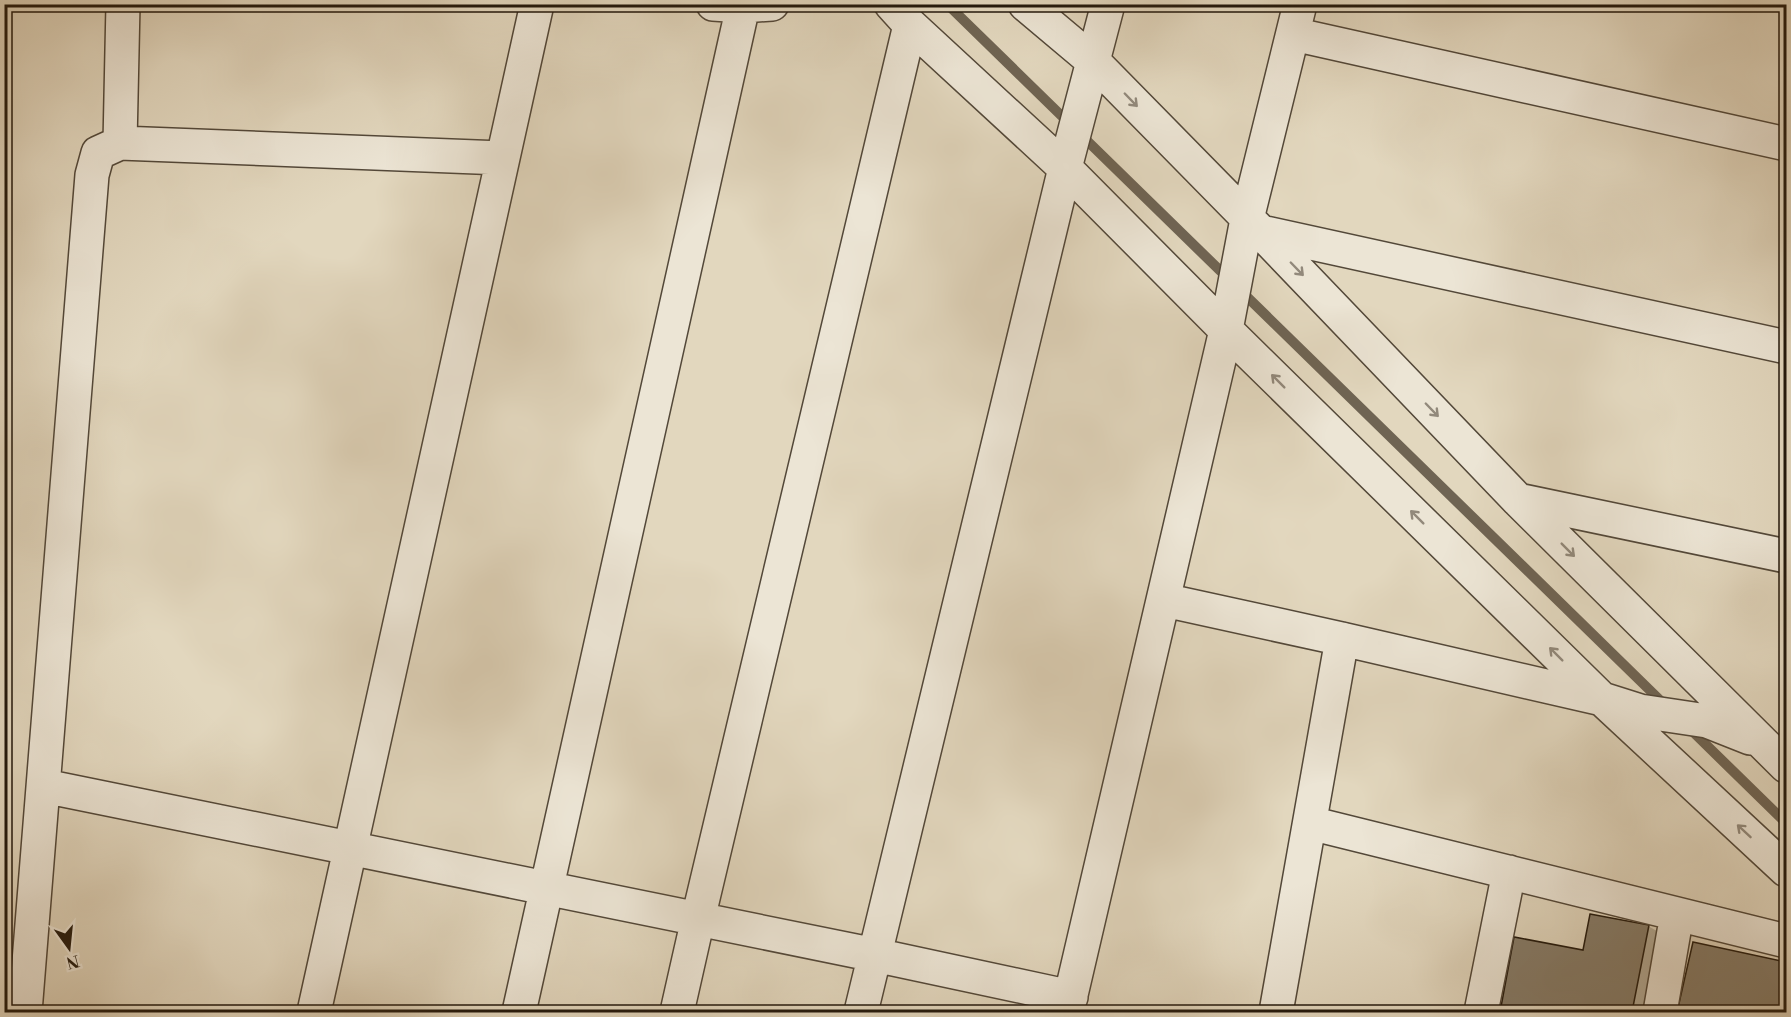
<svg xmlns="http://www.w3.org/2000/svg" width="1791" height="1017" font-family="'Libre Bodoni',serif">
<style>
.shadow{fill:#0003}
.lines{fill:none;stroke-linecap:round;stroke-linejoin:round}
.stream{stroke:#6f6453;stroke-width:10}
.building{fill:#867c69;stroke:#23190d;stroke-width:1.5}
.minor-casing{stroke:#534839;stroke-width:36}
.minor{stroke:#ece5d5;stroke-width:33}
.oneway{stroke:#92897b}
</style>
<rect width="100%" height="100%" fill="#e2d7be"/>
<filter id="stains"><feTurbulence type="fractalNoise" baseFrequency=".00333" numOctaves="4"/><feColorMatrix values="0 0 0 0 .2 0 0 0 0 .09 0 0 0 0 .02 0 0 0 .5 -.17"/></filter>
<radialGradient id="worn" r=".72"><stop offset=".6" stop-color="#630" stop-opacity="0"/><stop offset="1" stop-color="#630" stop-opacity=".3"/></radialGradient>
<!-- shadow -->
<path class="shadow" d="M1648,926L1682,945L1669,1012H1501L1515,939L1584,952Z
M1694,944L1786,964V1012H1679Z"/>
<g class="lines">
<!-- stream -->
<path class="stream" d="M947,4L1666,706
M1688,727L1786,823"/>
</g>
<!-- building -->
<path class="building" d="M1590,914L1649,925L1632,1012H1500L1514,937L1583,950Z
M1693,942L1786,962V1012H1677Z"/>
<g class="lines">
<!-- minor casing -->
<g class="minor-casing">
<path id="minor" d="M713,4L743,6L772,4
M891,4L910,25L1065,168L1226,330L1602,699L1786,870
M1025,4L1094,62L1261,232L1518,500L1786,766
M1293,34L1786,144
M120,143L123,4
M1261,232L1786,347
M1518,500L1786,556
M1164,600L1342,639L1602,699L1640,711L1707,721L1750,738
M44,786L875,955L1071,997
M1310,823L1786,941
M25,1012L92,175L98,153L120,143L502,158
M314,1012L537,4
M519,1012L743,6
M677,1012L698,919L910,25
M861,1012L1065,168L1108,4
M1067,1012L1226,330L1247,219L1300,4
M1276,1012L1342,639
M1481,1012L1509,872
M1660,1012L1677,914"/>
</g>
<!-- minor -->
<use href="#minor" class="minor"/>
</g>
<!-- one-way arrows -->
<defs><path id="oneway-shaft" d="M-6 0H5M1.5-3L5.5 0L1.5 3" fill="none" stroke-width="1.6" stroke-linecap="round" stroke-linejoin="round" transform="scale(1.5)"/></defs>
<g class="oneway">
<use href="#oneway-shaft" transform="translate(1131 100) rotate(46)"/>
<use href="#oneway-shaft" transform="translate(1297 269) rotate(46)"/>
<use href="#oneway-shaft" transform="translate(1278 381) rotate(-135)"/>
<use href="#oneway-shaft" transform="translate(1432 410) rotate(46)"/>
<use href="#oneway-shaft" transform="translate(1417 517) rotate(-135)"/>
<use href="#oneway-shaft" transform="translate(1568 550) rotate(45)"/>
<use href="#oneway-shaft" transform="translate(1556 654) rotate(-135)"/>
<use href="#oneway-shaft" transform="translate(1744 831) rotate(-137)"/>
</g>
<!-- margin -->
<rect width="1791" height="1017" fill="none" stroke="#e2d7be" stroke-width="24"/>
<rect x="6" y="6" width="1779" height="1005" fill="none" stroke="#23190d" stroke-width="3"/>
<rect x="12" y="12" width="1767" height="993" fill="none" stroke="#23190d" stroke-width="1.5"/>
<!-- north arrow -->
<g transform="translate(69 948) rotate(165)" stroke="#ece5d5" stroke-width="4.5" paint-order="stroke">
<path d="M0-4.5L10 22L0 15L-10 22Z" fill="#23190d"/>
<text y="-9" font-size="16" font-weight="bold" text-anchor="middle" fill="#23190d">N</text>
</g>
<rect width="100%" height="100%" filter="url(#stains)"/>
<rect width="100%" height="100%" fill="url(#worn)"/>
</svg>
